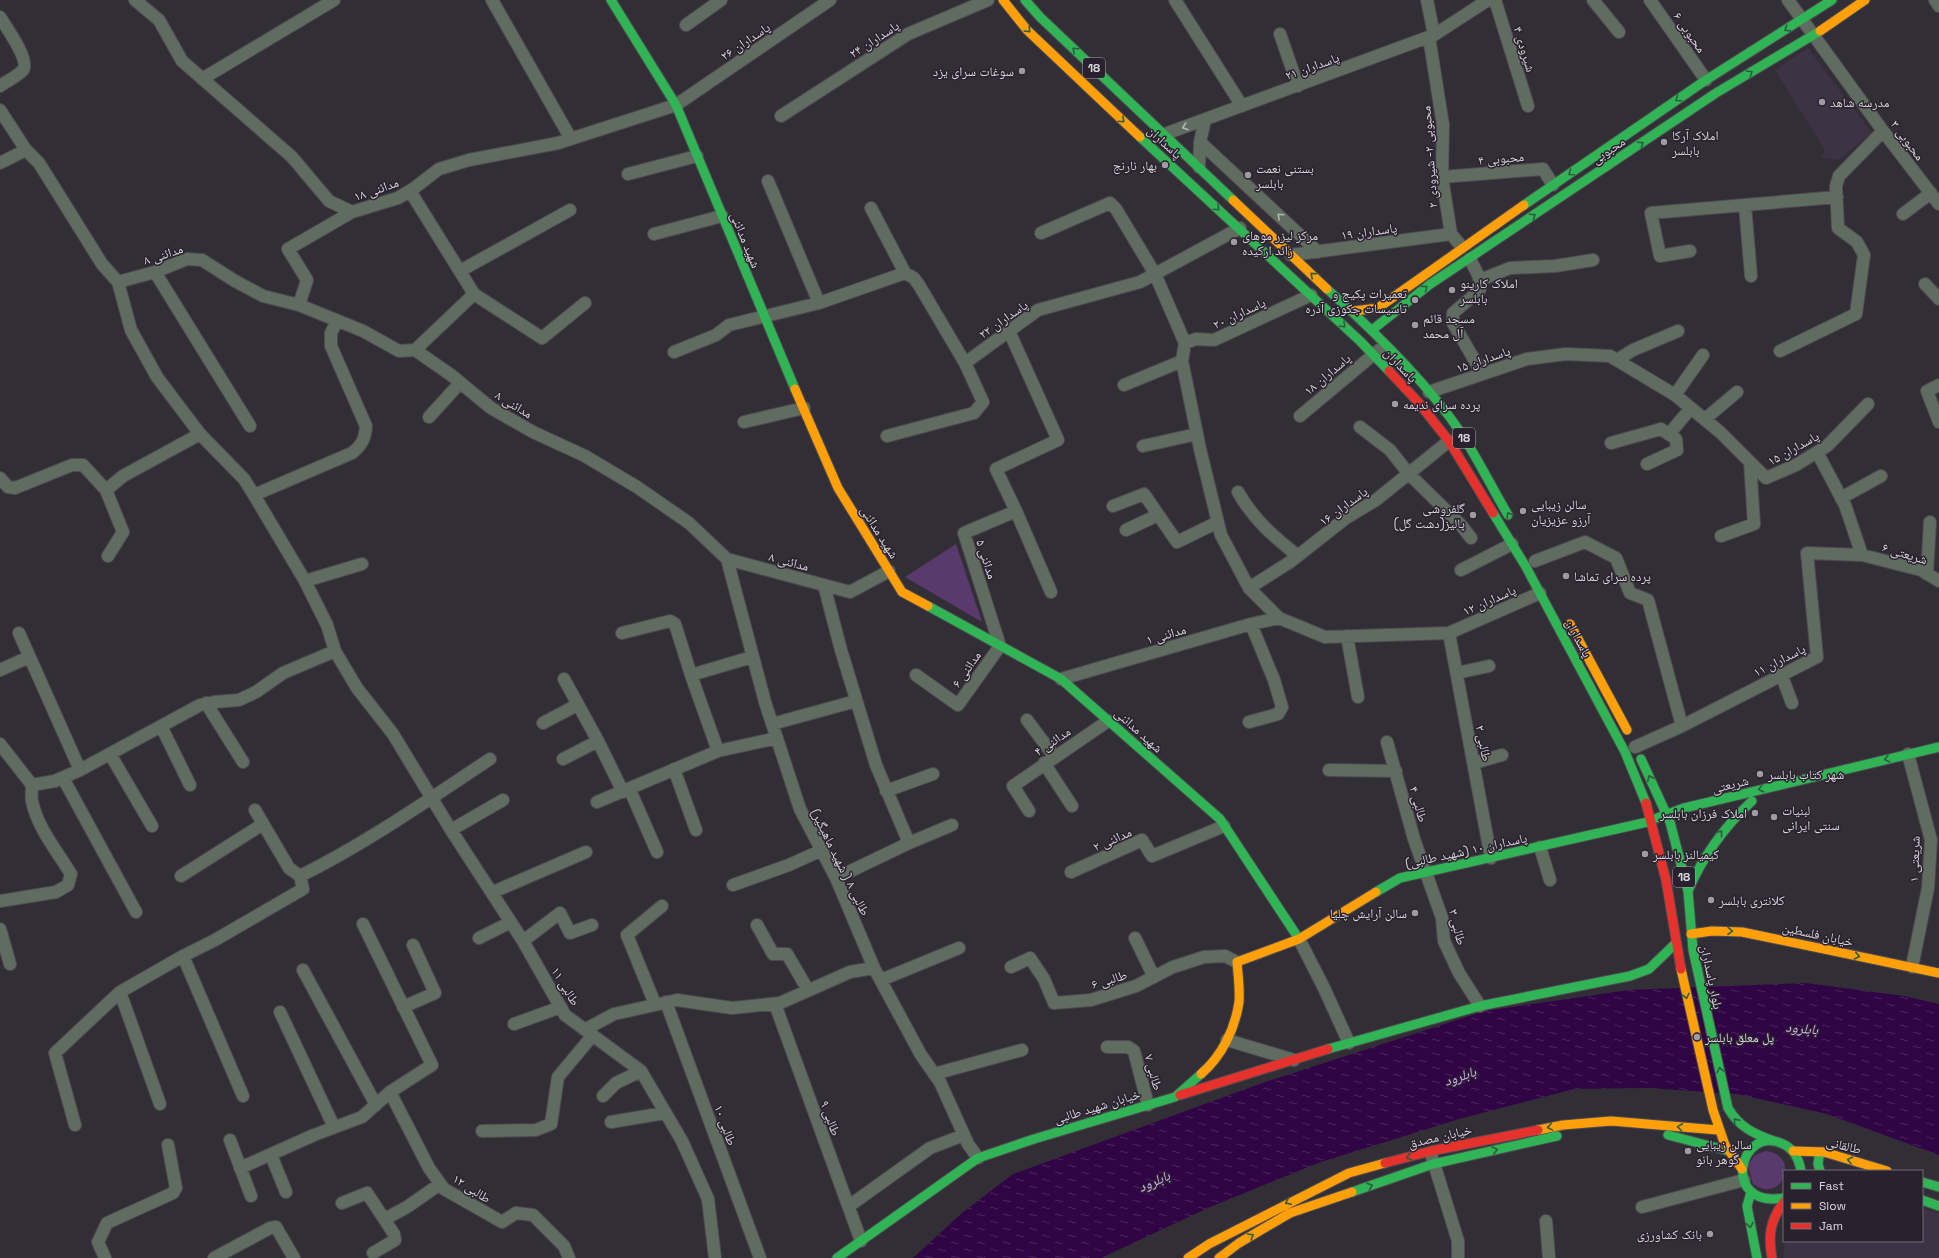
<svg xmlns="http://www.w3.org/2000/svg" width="1939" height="1258" font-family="'Space Grotesk','Noto Naskh Arabic',sans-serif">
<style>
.built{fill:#3d3345}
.green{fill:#5a396d}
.water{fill:url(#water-ripples)}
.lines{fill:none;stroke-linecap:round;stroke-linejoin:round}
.street-casing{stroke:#4d4a50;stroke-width:14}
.fast-casing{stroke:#4d4a50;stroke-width:11}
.slow-casing{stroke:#4d4a50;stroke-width:11}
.jam-casing{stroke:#4d4a50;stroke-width:11}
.street{stroke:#616c60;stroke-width:12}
.fast{stroke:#30b455;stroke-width:9}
.slow{stroke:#ff9f0a;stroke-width:9}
.jam{stroke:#e5322d;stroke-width:9}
.oneway{stroke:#2c5c3e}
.oneway2{stroke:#b6b6b8}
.poi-dot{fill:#a09ba3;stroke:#29222e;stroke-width:1.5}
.labels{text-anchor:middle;stroke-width:3;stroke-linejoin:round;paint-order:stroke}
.shield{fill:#29222e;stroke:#a6a0a9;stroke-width:1}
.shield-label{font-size:12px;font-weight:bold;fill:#dbd6de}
.street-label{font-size:13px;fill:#dbd6de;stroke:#29222e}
.poi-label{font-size:13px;fill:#dbd6de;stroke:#29222e;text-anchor:start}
.water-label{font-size:14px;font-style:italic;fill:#deadff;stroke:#29222e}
</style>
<defs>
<pattern id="water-ripples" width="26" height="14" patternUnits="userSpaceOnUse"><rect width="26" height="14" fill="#300445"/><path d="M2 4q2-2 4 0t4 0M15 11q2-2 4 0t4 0" fill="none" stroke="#4d285f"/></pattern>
</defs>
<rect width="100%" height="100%" fill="#322e36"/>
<!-- built -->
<path class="built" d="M1808,48L1872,133L1838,160L1821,157L1825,150L1775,70Z
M1922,1208L1939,1214V1258H1783L1785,1241H1922Z"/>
<!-- green -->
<path class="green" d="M956,544L982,622L905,577Z
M1766,1151C1801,1155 1783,1205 1753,1184L1748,1165L1755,1155Z"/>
<!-- water -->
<path class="water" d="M1806,983L1904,996L1939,1004V1155L1827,1114L1737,1094L1648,1088L1574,1089L1459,1119L1318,1163L1210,1207L1101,1258H913L962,1213L1013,1174L1265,1082L1485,1011L1629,990Z"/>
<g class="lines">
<!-- street casing -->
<g class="street-casing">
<path id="street" d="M135,0L159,20L182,61L292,157L329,201L352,212L398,198L413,189L439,169L469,160L558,143L676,105L830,0
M492,0L571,139
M1175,0L1242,106
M1427,0L1434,35
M1495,0L1528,106
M1593,0L1619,32
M1650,0L1706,80
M1788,0L1883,131L1939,204
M1935,0L1939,6
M0,17C6,27 30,60 23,70C18,76 7,81 0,86
M686,25L721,0
M1280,34L1298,86
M1429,37L1443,125L1442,177L1451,234L1462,247
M202,79L334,0
M0,110L26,150L39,163L102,264L118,282L131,330L157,377L200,434L244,479L254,495L305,581L327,625L335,651L357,688L393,734L451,830L523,941L565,1015L641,1071L682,1141L708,1199L715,1258
M781,116L908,34L988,0
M1165,134L1434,35L1488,0
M1200,142L1318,252
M0,163L26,150
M1199,167L1200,142L1205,120
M628,174L697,156
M1442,177L1543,169L1553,185
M768,181L819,303
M410,191L474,294L415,350
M1745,205L1751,276
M871,208L905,273
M1903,214L1931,193
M1041,233L1110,203L1116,209L1155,274L1185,343
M654,234L722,216
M1690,251L1660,256L1651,213L1837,197
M1291,255L1451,234
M1470,259C1474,268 1484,281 1479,291L1453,313V323L1482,373
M460,271L570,210
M155,272L250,426
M1480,280L1510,268L1555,266L1593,260
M118,282L155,272L187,259L202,260L235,281L263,296L299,305L363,331L399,351L415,350L451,375L491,408L533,432L585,456L637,487L689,523L727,559L850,592L889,571
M1925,284L1939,299
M474,294L542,338L585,303
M299,305L307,280L288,249L352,212
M1780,351L1856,314L1864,255L1857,242L1838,228L1836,186L1839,176L1883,131
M674,352L716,335L729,325L819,303L905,273L914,278L919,285L965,363L983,402L974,413L887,436
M1617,360L1633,350L1678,331
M1182,361L1200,449L1221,535L1249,588L1279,618L1325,637L1449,633L1540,593
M965,363L1038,310L1140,282L1240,228
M1124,385L1182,361L1185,343L1196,339L1214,340L1311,295
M1939,385L1927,391L1939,422
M1429,392L1527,359L1566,354L1610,356L1675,395L1720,432L1766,478L1796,465L1827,446L1868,404
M1675,395L1703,355
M1300,416L1379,350
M429,417L460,383
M1705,419L1737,392
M744,422L804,408
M1360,427L1390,450L1409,474L1461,525L1471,538
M1669,434L1691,408
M1611,443L1661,429L1676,439L1677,450L1647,464
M1143,446L1197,434
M1817,452L1845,505L1862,555
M0,478L8,487L15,488L72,465H83L106,490L123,532L108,556
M106,490L123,476L200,434
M1238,492C1254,520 1273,536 1298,556
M254,495L352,453C362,445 365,439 366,426L331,346V333L337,321
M1841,498L1881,476
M1113,506L1144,494L1177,542L1218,522
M1016,511L1051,592
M1126,530L1158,515
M1721,536L1754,524L1750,462
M727,559L765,702L800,809L836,878L874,968L921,1055L940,1082L968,1144L978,1158
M1535,561L1585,542L1616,558L1630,593L1648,600L1682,726
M1461,570L1512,544
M1927,574L1930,522
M305,581L362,564
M824,585L841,650L876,765L909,843
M1249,588L1290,562L1346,518L1376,500L1449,441
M19,633L80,770
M622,633L670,621L675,624L691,675
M1449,633L1491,858
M1347,636L1358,697
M0,670L29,657
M1457,673L1489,666
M1781,674L1792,703
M916,675L958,705L1000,646L964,533L1016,511L996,469L1058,440L1009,331
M564,679L598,741L623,792
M1061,679L1251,624L1279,618
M206,703L243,762
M1027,720L1054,756
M1249,722L1278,714L1282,707L1274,680L1251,624
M543,723L577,705
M772,724L856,701
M161,726L190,785
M1387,742L1414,839L1442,918L1444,941L1459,973L1480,1006
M0,744L32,785
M1635,747L1682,726L1817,657L1807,553L1862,555L1921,570L1939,581
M718,751L691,675L752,657
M110,754L152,826
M1908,754L1931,840L1928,888L1912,967
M563,759L598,741
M1044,763L1072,806
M1474,763L1502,755
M674,769L696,830
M1329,770L1396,771
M63,778L136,912
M630,790L657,852
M886,791L933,774
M597,802L718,751L777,738
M255,810L289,868L300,876C365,844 428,800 490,759
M1029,811L1013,786L1108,721
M451,830L503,800
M1540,847L1550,880
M1071,872L1142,840L1152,856L1224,826
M181,876L263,824
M836,878L909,843L952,825
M733,885L789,865L822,850
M493,892L586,852
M0,901L56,892L68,885L71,874C57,851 37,827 32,801C31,796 32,790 32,785L55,781L80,770L200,705L214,702L239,700L256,692L283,673L335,651
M757,925L773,954H787L808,990
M0,929L10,964
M479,938L511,922
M1135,938L1154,977
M1299,939L1324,988L1349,1043
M523,941L560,913L570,933L592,925
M183,956L243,1096
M1011,967L1030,958L1044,979L1054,1003L1091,1000L1136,986L1173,967L1204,957L1225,956L1237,962
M303,970L376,1105
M881,980L959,948
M120,992L160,1104
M666,1002L760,1258
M655,1004L627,935L662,906
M775,1004L861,1241
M403,1007L435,993L413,945
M280,1012L334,1127
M514,1024L561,1007
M586,1029L614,1014L677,1000L732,1008L780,1003L850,972L874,968
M1227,1040L1294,1060
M1107,1047H1128L1134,1051L1148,1105
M934,1074L1022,1050
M390,1092L429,1168L444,1189L502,1222L516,1213L533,1215L564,1246L569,1258
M603,1096L616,1083L641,1071
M611,1122L665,1113
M75,1125L55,1053L120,992L183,956L215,940L303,889L300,876
M482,1131L536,1130L551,1124L558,1077L593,1035
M230,1140L251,1196
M271,1155L286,1192
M1432,1157L1458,1241V1258
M240,1168L314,1135L362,1117L390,1092L432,1065L363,924
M342,1203L367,1193L394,1234L395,1240L373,1253
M849,1206L930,1148L964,1135
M1642,1207L1744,1180
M385,1219L407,1207L440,1184
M1546,1221L1549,1258
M105,1258L98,1242L107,1223L173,1193L176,1188L168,1145
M214,1258L270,1228L276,1227L294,1258"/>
</g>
<!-- fast casing -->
<g class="fast-casing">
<path id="fast" d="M611,0L676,105L795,389
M1025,0L1040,17L1233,200
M1140,137L1360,341L1389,371
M1524,205L1706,80L1832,0
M1327,289C1374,331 1426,381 1461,433C1478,459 1492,488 1508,515
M1372,330L1429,285L1716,93L1820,31
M1493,513L1526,567L1625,752L1646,803
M928,606L1061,679L1220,819L1299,939
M1641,759L1670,822L1688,891L1693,950L1728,1108C1739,1127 1754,1134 1774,1141
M1657,818L1684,808L1939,747
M1688,891C1703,856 1724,827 1752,801
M1376,892L1400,878L1652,821
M1328,1049L1480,1006L1630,976L1649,969L1675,944
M1668,1135L1729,1151
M1820,1171L1818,1164L1819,1156L1824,1152
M1922,1182L1939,1187
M1352,1192L1433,1164L1557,1136
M1751,1192L1747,1206L1757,1258
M1784,1198C1720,1209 1739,1123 1783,1144C1794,1149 1799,1159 1801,1171
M1922,1200L1939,1206
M837,1258L978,1158L1034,1139L1175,1097L1201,1074"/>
</g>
<!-- slow casing -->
<g class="slow-casing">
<path id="slow" d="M1003,0L1027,30L1140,137
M1820,31L1865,0
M1233,200L1327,289
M1354,311L1378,308L1524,205
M795,389L838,488L902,592L928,606
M1570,624L1627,730
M1691,934L1712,931L1742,932L1939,973
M1681,969L1713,1110L1725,1145L1742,1169
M1201,1074C1222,1056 1235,1029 1239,1002C1240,989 1238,975 1237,962L1299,939L1376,892
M1538,1130L1563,1125L1611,1121L1718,1130
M1793,1151L1824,1152L1887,1171
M1188,1258L1209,1244L1349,1173L1385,1163
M1219,1258L1239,1243L1290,1213L1352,1192"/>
</g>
<!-- jam casing -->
<g class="jam-casing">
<path id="jam" d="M1389,371L1418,402L1449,441L1493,513
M1646,803L1666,880L1681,969
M1180,1095L1328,1049
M1385,1163L1431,1151L1538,1130
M1772,1258C1768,1236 1770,1220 1784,1202"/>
</g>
<!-- street -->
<use href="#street" class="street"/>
<!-- fast -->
<use href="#fast" class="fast"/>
<!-- slow -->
<use href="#slow" class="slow"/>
<!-- jam -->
<use href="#jam" class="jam"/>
</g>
<!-- one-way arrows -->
<defs><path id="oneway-chevron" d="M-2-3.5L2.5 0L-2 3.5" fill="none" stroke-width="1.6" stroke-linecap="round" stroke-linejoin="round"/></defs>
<g class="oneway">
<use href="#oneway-chevron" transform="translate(1787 29) rotate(148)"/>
<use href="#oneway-chevron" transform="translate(1028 30) rotate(47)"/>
<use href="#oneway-chevron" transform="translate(1075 50) rotate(-137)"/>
<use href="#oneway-chevron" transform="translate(1750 73) rotate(-31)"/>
<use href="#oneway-chevron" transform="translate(1678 99) rotate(145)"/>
<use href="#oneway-chevron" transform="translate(1122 120) rotate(43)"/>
<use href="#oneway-chevron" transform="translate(1641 144) rotate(-34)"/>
<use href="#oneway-chevron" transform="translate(1571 173) rotate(145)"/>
<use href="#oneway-chevron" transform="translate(1217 208) rotate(43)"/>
<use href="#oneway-chevron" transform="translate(1533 216) rotate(-34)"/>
<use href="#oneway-chevron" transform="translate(1313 275) rotate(-138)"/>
<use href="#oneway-chevron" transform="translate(1425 288) rotate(-37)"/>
<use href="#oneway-chevron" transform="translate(1343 325) rotate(43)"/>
<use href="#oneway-chevron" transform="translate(1509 515) rotate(-120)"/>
<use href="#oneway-chevron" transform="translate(1887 759) rotate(166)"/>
<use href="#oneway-chevron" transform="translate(1650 778) rotate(-116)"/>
<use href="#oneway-chevron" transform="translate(1761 789) rotate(166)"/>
<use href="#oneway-chevron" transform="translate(1720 833) rotate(-52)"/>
<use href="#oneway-chevron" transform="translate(1730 931) rotate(1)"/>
<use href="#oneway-chevron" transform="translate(1857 956) rotate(12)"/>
<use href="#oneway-chevron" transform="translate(1686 996) rotate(77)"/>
<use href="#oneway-chevron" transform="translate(1720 1070) rotate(-103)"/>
<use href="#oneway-chevron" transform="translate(1736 1121) rotate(-132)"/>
<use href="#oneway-chevron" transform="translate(1550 1127) rotate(170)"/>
<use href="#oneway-chevron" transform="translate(1680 1127) rotate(-172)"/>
<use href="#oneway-chevron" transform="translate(1495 1150) rotate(-13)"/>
<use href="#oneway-chevron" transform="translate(1409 1157) rotate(165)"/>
<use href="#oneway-chevron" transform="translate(1850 1160) rotate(-166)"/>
<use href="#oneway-chevron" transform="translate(1370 1186) rotate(-19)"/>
<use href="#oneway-chevron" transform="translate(1288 1202) rotate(154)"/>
<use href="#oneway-chevron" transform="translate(1750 1225) rotate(79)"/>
<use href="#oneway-chevron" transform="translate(1251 1236) rotate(-31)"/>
</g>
<g class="oneway2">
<use href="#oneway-chevron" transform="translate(1185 127) rotate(161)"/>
<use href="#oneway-chevron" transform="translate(1280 216) rotate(-137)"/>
</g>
<!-- markers -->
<g class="poi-dot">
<circle cx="1022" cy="71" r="4"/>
<circle cx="1822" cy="102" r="4"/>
<circle cx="1664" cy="142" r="4"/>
<circle cx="1165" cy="165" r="4"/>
<circle cx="1248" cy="175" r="4"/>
<circle cx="1234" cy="242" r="4"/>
<circle cx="1452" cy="290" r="4"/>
<circle cx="1415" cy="300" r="4"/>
<circle cx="1415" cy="325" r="4"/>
<circle cx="1395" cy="404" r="4"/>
<circle cx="1523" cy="511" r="4"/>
<circle cx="1473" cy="515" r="4"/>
<circle cx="1566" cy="576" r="4"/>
<circle cx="1760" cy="774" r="4"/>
<circle cx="1755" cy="813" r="4"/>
<circle cx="1774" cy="817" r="4"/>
<circle cx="1645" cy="854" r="4"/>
<circle cx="1711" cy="900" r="4"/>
<circle cx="1415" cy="913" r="4"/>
<circle cx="1697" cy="1037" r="4"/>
<circle cx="1688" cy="1151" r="4"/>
<circle cx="1710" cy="1234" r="4"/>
</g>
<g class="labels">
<!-- shield labels -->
<g class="shield">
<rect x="1083" y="58" width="22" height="20" rx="3"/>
<rect x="1453" y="428" width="22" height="20" rx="3"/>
<rect x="1673" y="867" width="22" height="20" rx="3"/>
</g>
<g class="shield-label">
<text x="1094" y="72">18</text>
<text x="1464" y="442">18</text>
<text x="1684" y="881">18</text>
</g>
<!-- street labels -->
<g class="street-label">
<text transform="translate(1690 32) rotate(55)" y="5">محبوبی ۶</text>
<text transform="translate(874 39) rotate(-33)" y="5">پاسداران ۲۴</text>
<text transform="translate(745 41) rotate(-34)" y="5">پاسداران ۲۶</text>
<text transform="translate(1525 49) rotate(73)" y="5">شیرودی ۴</text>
<text transform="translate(1312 66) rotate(-20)" y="5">پاسداران ۲۱</text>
<text transform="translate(1908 140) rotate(53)" y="5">محبوبی ۳</text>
<text transform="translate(1165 142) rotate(43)" y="5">پاسداران</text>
<text transform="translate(1608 150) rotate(-34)" y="5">محبوبی</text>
<text transform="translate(1429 157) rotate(-94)" y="5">محبوبی ۲- شیرودی ۲</text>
<text transform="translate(1501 158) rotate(-5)" y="5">محبوبی ۴</text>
<text transform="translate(376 189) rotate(-19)" y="5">مدائنی ۱۸</text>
<text transform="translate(1369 231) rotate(-8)" y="5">پاسداران ۱۹</text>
<text transform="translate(746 240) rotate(68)" y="5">شهید مدائنی</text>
<text transform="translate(163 254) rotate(-18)" y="5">مدائنی ۸</text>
<text transform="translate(1239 313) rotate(-25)" y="5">پاسداران ۲۰</text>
<text transform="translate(1003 319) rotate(-35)" y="5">پاسداران ۲۲</text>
<text transform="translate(1483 359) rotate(-19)" y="5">پاسداران ۱۵</text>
<text transform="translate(1401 365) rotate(47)" y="5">پاسداران</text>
<text transform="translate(1327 374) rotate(-40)" y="5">پاسداران ۱۸</text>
<text transform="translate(514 404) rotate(31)" y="5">مدائنی ۸</text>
<text transform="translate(1793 448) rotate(-29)" y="5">پاسداران ۱۵</text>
<text transform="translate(1343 506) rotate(-36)" y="5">پاسداران ۱۶</text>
<text transform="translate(880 532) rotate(58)" y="5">شهید مدائنی</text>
<text transform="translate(1905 553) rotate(17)" y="5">شریعتی ۶</text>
<text transform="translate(987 559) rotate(72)" y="5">مدائنی ۵</text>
<text transform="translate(789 561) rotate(15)" y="5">مدائنی ۸</text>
<text transform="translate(1489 600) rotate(-24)" y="5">پاسداران ۱۲</text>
<text transform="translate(1166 634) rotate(-16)" y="5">مدائنی ۱</text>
<text transform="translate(1579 638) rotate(62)" y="5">پاسداران</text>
<text transform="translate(1779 660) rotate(-27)" y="5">پاسداران ۱۱</text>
<text transform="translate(966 669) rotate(-55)" y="5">مدائنی ۶</text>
<text transform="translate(1139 730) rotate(42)" y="5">شهید مدائنی</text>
<text transform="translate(1052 741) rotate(-34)" y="5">مدائنی ۴</text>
<text transform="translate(1484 743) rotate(79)" y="5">طالبی ۲</text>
<text transform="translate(1730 784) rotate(-14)" y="5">شریعتی</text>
<text transform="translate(1419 804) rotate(74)" y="5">طالبی ۴</text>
<text transform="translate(1112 839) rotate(-24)" y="5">مدائنی ۲</text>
<text transform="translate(1466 850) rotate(-12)" y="5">پاسداران ۱۰ (شهید طالبی)</text>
<text transform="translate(1914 859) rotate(-88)" y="5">شریعتی ۱</text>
<text transform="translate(841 862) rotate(64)" y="5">طالبی ۸ ( شهید ماهیگیر)</text>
<text transform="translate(1458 927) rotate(76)" y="5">طالبی ۳</text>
<text transform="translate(1818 934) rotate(12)" y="5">خیابان فلسطین</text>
<text transform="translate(1712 977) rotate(78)" y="5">بلوار پاسداران</text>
<text transform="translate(1109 979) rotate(-17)" y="5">طالبی ۶</text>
<text transform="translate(566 986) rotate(59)" y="5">طالبی ۱۱</text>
<text transform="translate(1154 1072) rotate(75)" y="5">طالبی ۷</text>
<text transform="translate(1097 1106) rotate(-17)" y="5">خیابان شهید طالبی</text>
<text transform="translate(831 1118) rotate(70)" y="5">طالبی ۹</text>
<text transform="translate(726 1125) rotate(70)" y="5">طالبی ۱۰</text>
<text transform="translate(1440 1136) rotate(-13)" y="5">خیابان مصدق</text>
<text transform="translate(1844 1145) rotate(14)" y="5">طالقانی</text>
<text transform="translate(472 1188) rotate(32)" y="5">طالبی ۱۲</text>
</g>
<!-- poi labels -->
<g class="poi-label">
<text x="1014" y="76" text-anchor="end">سوغات سرای یزد</text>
<text x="1830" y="107">مدرسه شاهد</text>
<text x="1672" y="140">املاک آرکا<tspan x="1672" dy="15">بابلسر</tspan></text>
<text x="1157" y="170" text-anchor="end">بهار نارنج</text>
<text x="1256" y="173">بستنی نعمت<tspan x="1256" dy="15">بابلسر</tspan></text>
<text x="1242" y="240">مرکز لیزر موهای<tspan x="1242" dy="15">زائد ارکیده</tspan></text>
<text x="1460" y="288">املاک کارینو<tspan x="1460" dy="15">بابلسر</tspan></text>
<text x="1407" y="298" text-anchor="end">تعمیرات پکیج و<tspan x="1407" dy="15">تاسیسات جکوزی آذره</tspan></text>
<text x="1423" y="323">مسجد قائم<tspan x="1423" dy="15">آل محمد</tspan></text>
<text x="1403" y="409">پرده سرای ندیمه</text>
<text x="1531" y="509">سالن زیبایی<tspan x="1531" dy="15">آرزو عزیزیان</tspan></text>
<text x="1465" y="513" text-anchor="end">گلفروشی<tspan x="1465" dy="15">پالیز(دشت گل)</tspan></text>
<text x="1574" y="581">پرده سرای تماشا</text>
<text x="1768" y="779">شهر کتاب بابلسر</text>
<text x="1782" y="815">لبنیات<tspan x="1782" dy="15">سنتی ایرانی</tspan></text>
<text x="1747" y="818" text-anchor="end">املاک فرزان بابلسر</text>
<text x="1653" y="859">کیمیالنز بابلسر</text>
<text x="1719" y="905">کلانتری بابلسر</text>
<text x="1407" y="918" text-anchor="end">سالن آرایش چلیا</text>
<text x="1705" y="1042">پل معلق بابلسر</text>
<text x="1696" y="1149">سالن زیبایی<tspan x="1696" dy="15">گوهر بانو</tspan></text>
<text x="1702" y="1239" text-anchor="end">بانک کشاورزی</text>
</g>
<!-- water labels -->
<g class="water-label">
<text transform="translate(1802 1028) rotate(5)" y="5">بابلرود</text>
<text transform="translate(1460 1076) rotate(-19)" y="5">بابلرود</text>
<text transform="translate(1154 1181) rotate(-24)" y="5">بابلرود</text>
</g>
</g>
<!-- legend -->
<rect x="1783" y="1170" width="140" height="72" fill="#29222e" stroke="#706a74"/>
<rect x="1791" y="1183" width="20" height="6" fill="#30b455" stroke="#706a74"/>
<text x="1819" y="1190" font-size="12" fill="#dbd6de">Fast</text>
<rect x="1791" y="1203" width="20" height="6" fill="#ff9f0a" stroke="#706a74"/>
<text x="1819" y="1210" font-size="12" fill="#dbd6de">Slow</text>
<rect x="1791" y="1223" width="20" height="6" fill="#e5322d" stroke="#706a74"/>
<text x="1819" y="1230" font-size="12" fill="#dbd6de">Jam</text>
</svg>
